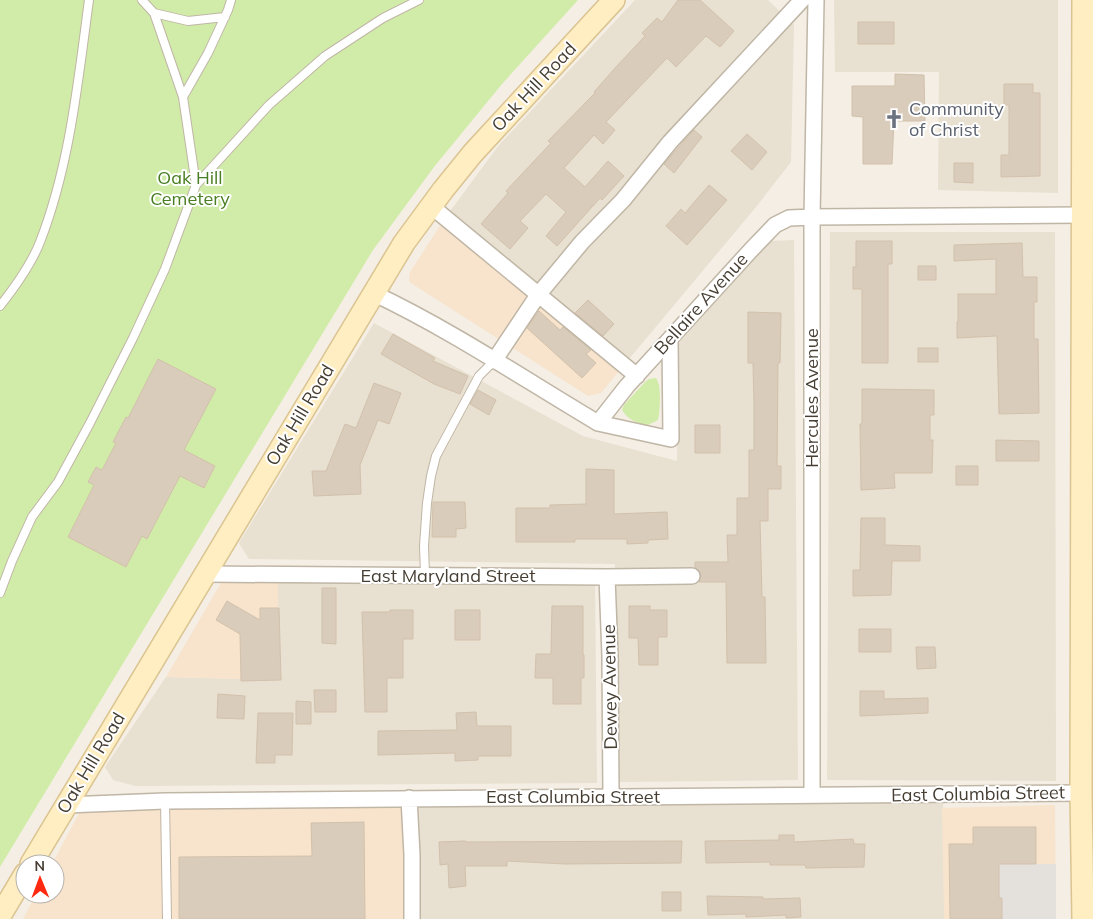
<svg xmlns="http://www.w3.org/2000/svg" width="1093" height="919" font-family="Mulish,sans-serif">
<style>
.residential{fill:#e8e0d1}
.commercial{fill:#f8e4cc}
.green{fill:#d1eca8}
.parking{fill:#e4e1dd}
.building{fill:#d9ccbb;stroke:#d2c1ab}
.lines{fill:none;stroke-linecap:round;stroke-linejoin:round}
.lane-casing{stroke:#c0b6a6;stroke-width:10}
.street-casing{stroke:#c0b6a6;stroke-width:18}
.secondary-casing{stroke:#dbc491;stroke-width:24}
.lane{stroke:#fff;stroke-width:8}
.street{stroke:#fff;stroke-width:15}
.secondary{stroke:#ffeec2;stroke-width:21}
.labels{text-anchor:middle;stroke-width:4;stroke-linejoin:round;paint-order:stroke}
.street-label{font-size:18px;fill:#463e33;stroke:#fff}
.worship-label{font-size:18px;fill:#5b616d;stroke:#fff;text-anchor:start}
.park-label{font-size:18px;fill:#487d21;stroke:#fff}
</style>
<rect width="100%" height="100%" fill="#f4eee4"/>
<!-- residential -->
<path class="residential" d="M635,0H768L794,25L791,162L756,207L624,365L445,218L499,145Z
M834,0H1058V193L938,190L939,72H835Z
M830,232H1055L1056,781L827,780Z
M794,240L798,780L619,782L615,564L249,559L239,543L374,323L583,436L677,461L679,343L771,241Z
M278,581L595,582L597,783L135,786L113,780L105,767L166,677L278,680Z
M943,795L945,919H411L409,798Z"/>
<!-- commercial -->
<path class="commercial" d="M445,218L624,365L601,393L588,396L409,282L410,272Z
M278,581L279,680L166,677L221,583Z
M409,798L410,919H23L36,894H55V864H52L84,804Z
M1055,805L1056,919H944L942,808Z"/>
<!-- green -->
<path class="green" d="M0,0H578L502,84L434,167L373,250L0,867Z
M656,378C662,385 660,411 658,420L646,426C636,422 628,420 622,410L624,405L645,382L649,379Z"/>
<!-- parking -->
<path class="parking" d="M999,864H1056V919H1002V899L999,898Z"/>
<!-- building -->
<path class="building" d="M678,0H700L734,31L720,47L706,36L676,67L667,58L606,122L615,130L603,144L594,135L564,168L585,187L608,161L624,176L602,200L600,198L557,246L546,236L566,212L546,194L520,221L528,228L510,249L481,224L508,193L506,191L551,143L548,141L595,93L594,92L616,67L645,36L642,33L657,18L662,22Z
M858,22H894V44H858Z
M895,74L924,75L925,121H894L892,164H863V117L852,116V86H895Z
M1004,84H1033V93H1040V176L1001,177V155H1009V105H1004Z
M694,130L702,137L674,173L664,164Z
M747,134L767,152L752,170L731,151Z
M954,163H973V183L954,182Z
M709,185L727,200L687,245L666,226L681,209L685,213Z
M856,241H892V264H888V363H862V289H853V267H856Z
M1022,243L1023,277H1037V302H1034V339H1038L1039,413L999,414L997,336L957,338V322H958V294H996V259L954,261V245Z
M918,266H936V280H918Z
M588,300L614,324L603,336L575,313Z
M539,311L560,330L563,327L591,350L586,354L596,363L582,378L527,328Z
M748,312L781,313L780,363H778L777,466H781V489H768V521H760L762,597H765L766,663H727L726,582H699L701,576L700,572L695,567V562H728L727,535H737V498H749V450H754V403L753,363H748Z
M393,334L435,358L433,361L468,376L460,394L434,384L381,354Z
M918,348H938V362H918Z
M158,359L216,389L184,450L215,466L204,488L180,476L147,539L142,536L126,567L68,537L94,485L88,482L96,467L102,470L116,443L113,442L126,417L128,418Z
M374,383L401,393L389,424L378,420L360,465L361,494L314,496L312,471H326L345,424L356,428Z
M862,389L934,390V415H930V440H933L932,473H894L895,488L861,490L860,424H862Z
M478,390L496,400L489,415L470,404Z
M695,425H720V453H695Z
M996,440L1039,441V461H996Z
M956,466H978V485H956Z
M586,469L614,470V514L667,512L668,539L648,540V543L627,544V539H575V542H516V508H550V505L586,504Z
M433,502H465L466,528L456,529V537H432Z
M861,518H885V545L920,546V561H892L891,595L853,596V570H860Z
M322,588H336V644L322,643Z
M227,601L260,620V608H279L281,680L241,681L240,634L216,620Z
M552,606H583V655H584V678H581V704H553V678H535L536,654H551Z
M629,606H650V610H667V637H658V665H639L638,638H629Z
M390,610H413V639H403V678H387V712H365L362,612H390Z
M455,610H480V640H455Z
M859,629H891V652H859Z
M916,647H935L936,668L917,669Z
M314,690H336V712H315Z
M860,691H884V699L928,698V713L860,716Z
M218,694L245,696L244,719L217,718Z
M296,701L311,702V724H296Z
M476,712L477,726H511V756H478V760L455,761V753L378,755V731L457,730L456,713Z
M258,713H293L292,755H275V763H256Z
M364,822L365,919H179V857L312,856L311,823Z
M973,827H1036V864H999V898H1002V919H950L949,844H973Z
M779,835H794V842L853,839L854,844H865L864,867L806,868L805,865H770V862L706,863L705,841L779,840Z
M466,841V842L682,841L681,863L565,864L507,861V866H465L466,886L449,888L448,864L440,865L439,842Z
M662,892H681V911H662Z
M707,896L763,897V899L800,898L801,917L786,918V915L746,917V914L708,915Z"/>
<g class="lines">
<!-- lane casing -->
<g class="lane-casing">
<path id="lane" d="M142,0L154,13
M183,97L154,13L188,21L225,17
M196,185L183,97L208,53L228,10L231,0
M0,306C15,287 31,265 40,242C70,165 78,81 89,0
M425,575L424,546L427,503L431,476L436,456L479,376L494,361
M0,593L12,561L32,517L58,482L90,423L133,338L165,269L196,185L269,105L325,56L383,18L419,0
M165,801L167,919"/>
</g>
<!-- street casing -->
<g class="street-casing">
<path id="street" d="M431,206L637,376
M373,293C451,330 524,379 598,423L627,386L751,250L775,225L789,218L812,217L1083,215
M494,361L538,295L582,242L623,200L670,142L802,0
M598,423L671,439L670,339
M205,574L607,577L692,576
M607,577L610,656L611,796
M812,795V217L816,0
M409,798L412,855V919
M66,805L165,801L1081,793"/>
</g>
<!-- secondary casing -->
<g class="secondary-casing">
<path id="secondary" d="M1083,0L1081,793L1083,919
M31,864L404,243L443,190L473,153L614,0
M0,916L25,874"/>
</g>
<!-- lane -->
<use href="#lane" class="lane"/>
<!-- street -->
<use href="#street" class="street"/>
<!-- secondary -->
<use href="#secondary" class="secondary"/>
</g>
<!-- icons -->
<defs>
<g id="church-bare" transform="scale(1.5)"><path d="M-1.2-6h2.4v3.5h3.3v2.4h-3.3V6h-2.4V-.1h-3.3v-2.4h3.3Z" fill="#6b7280" stroke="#fff" stroke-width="2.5" paint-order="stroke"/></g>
</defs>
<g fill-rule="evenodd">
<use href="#church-bare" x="894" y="119"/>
</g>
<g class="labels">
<!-- street labels -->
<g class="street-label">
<text transform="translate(534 87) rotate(-47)" y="6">Oak Hill Road</text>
<text transform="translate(701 304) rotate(-48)" y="6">Bellaire Avenue</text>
<text transform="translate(812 398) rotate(-90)" y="6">Hercules Avenue</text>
<text transform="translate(300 415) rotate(-59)" y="6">Oak Hill Road</text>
<text x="448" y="582">East Maryland Street</text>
<text transform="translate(610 687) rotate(-91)" y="6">Dewey Avenue</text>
<text transform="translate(91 763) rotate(-59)" y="6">Oak Hill Road</text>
<text transform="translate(978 794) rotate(-1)" y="6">East Columbia Street</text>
<text x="573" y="803">East Columbia Street</text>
</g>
<!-- worship labels -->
<g class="worship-label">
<text x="909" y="115">Community<tspan x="909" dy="21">of Christ</tspan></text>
</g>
<!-- park labels -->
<g class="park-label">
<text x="190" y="184">Oak Hill<tspan x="190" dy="21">Cemetery</tspan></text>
</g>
</g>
<!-- north arrow -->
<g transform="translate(40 879) rotate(359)"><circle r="24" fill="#ffffff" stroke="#b5b2ad"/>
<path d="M0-4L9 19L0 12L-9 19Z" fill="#ff290f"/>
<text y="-8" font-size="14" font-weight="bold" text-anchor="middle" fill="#463e33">N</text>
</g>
</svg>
